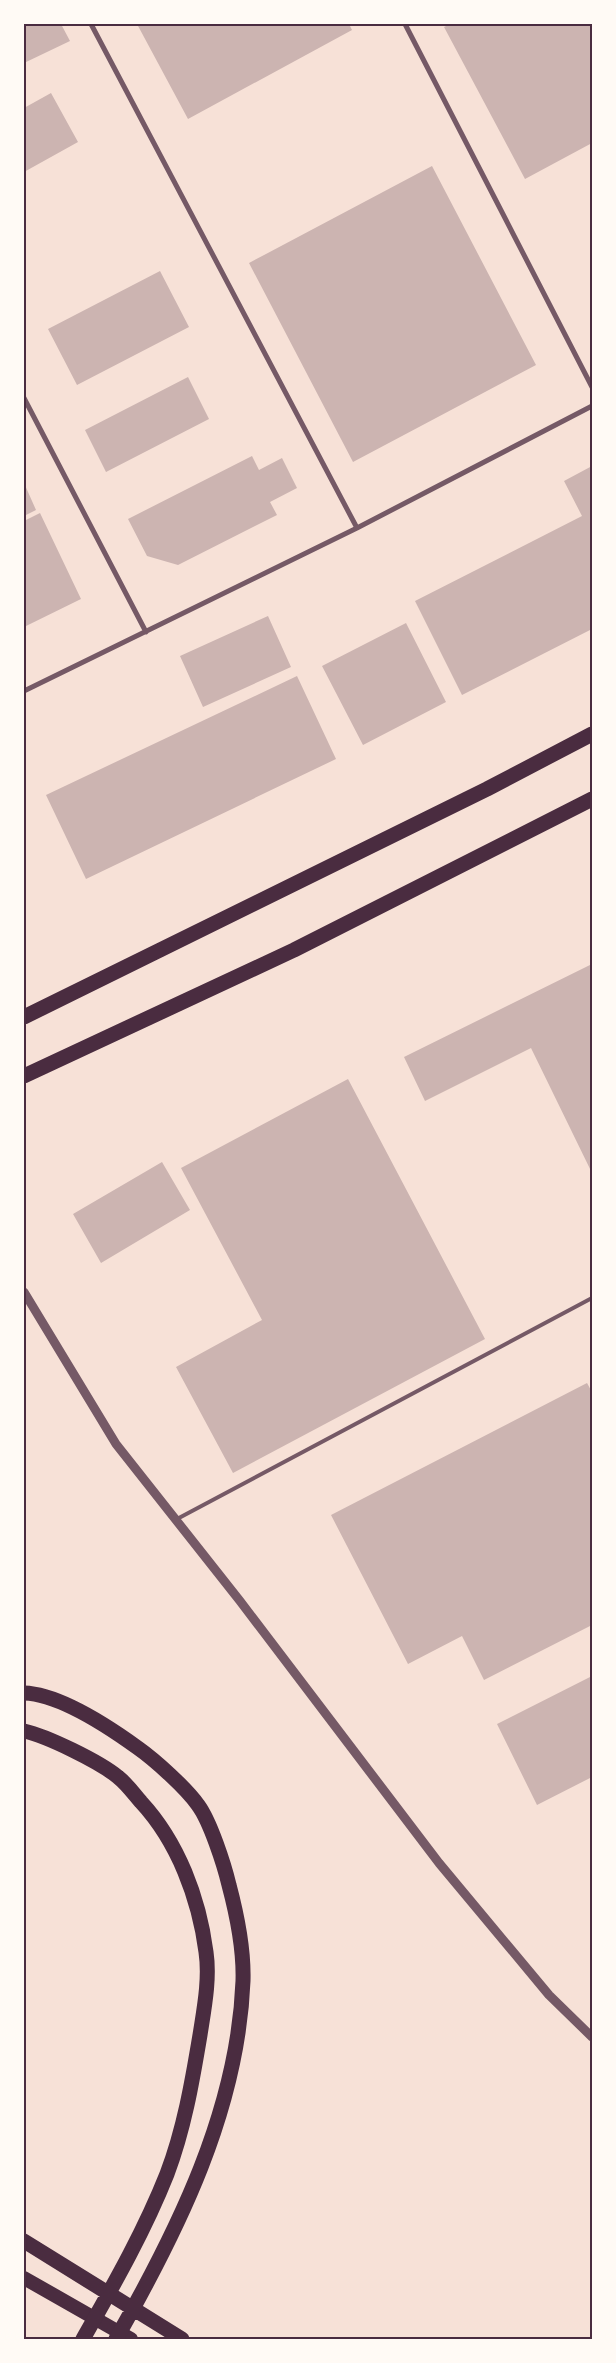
<svg xmlns="http://www.w3.org/2000/svg" width="616" height="2363" font-family="'Golos Text',sans-serif">
<style>
.building{fill:#ccb4b1}
.lines{fill:none;stroke-linecap:round;stroke-linejoin:round}
.service{stroke:#755966;stroke-width:4}
.minor{stroke:#755966;stroke-width:5}
.tertiary{stroke:#755966;stroke-width:9}
.trunk{stroke:#4a2c40;stroke-width:14}
.motorway{stroke:#4a2c40;stroke-width:15}
.neatline{fill:none;stroke:#4a2c40;stroke-width:2}
</style>
<rect width="100%" height="100%" fill="#f7e1d7"/>
<!-- building -->
<path class="building" d="M24,24H61L70,41L24,63Z
M137,24H349L352,30L188,119Z
M450,24H592V143L525,179L444,27Z
M51,93L78,142L24,172V108Z
M432,166L536,365L353,462L249,263Z
M160,271L189,327L77,385L48,329Z
M188,377L209,419L106,472L85,430Z
M252,456L259,470L282,458L297,488L270,502L277,515L178,565L147,556L128,519Z
M592,466V629L462,695L415,601L582,516L564,481Z
M24,483L36,510L24,516Z
M40,513L81,599L24,627V521Z
M268,616L291,667L203,707L180,656Z
M406,623L446,702L363,745L322,666Z
M297,676L336,759L86,879L46,795Z
M592,964V1173L531,1048L425,1101L404,1057Z
M348,1079L485,1339L233,1473L176,1367L262,1320L181,1168Z
M162,1162L190,1210L101,1263L73,1214Z
M587,1383L592,1392V1625L484,1680L462,1636L408,1664L331,1515Z
M592,1676V1777L537,1805L497,1724Z"/>
<g class="lines">
<!-- service -->
<path class="service" d="M177,1519L592,1298"/>
<!-- minor -->
<path class="minor" d="M91,24L357,528
M405,24L592,387
M24,398L146,632
M24,691L357,528L592,406"/>
<!-- tertiary -->
<path class="tertiary" d="M24,1292L116,1444L240,1601L439,1863L549,1995L592,2037"/>
<!-- trunk -->
<path class="trunk" d="M24,2278L131,2339"/>
<!-- motorway -->
<path class="motorway" d="M24,1017L487,789L592,734
M24,1076L294,950L592,799
M24,1693C60,1694 109,1727 138,1748C155,1760 186,1788 198,1805C210,1821 224,1864 229,1885C237,1915 244,1949 243,1981C238,2110 178,2230 116,2339
M24,1731C47,1736 100,1762 118,1777C127,1784 134,1794 141,1802C178,1842 199,1898 206,1952C210,1979 204,2009 200,2035C192,2083 184,2129 167,2174C144,2232 113,2286 83,2339
M24,2241L182,2339"/>
</g>
<!-- border -->
<rect width="616" height="2363" fill="none" stroke="#fffaf5" stroke-width="50"/>
<rect x="25" y="25" width="566" height="2313" class="neatline"/>
</svg>
